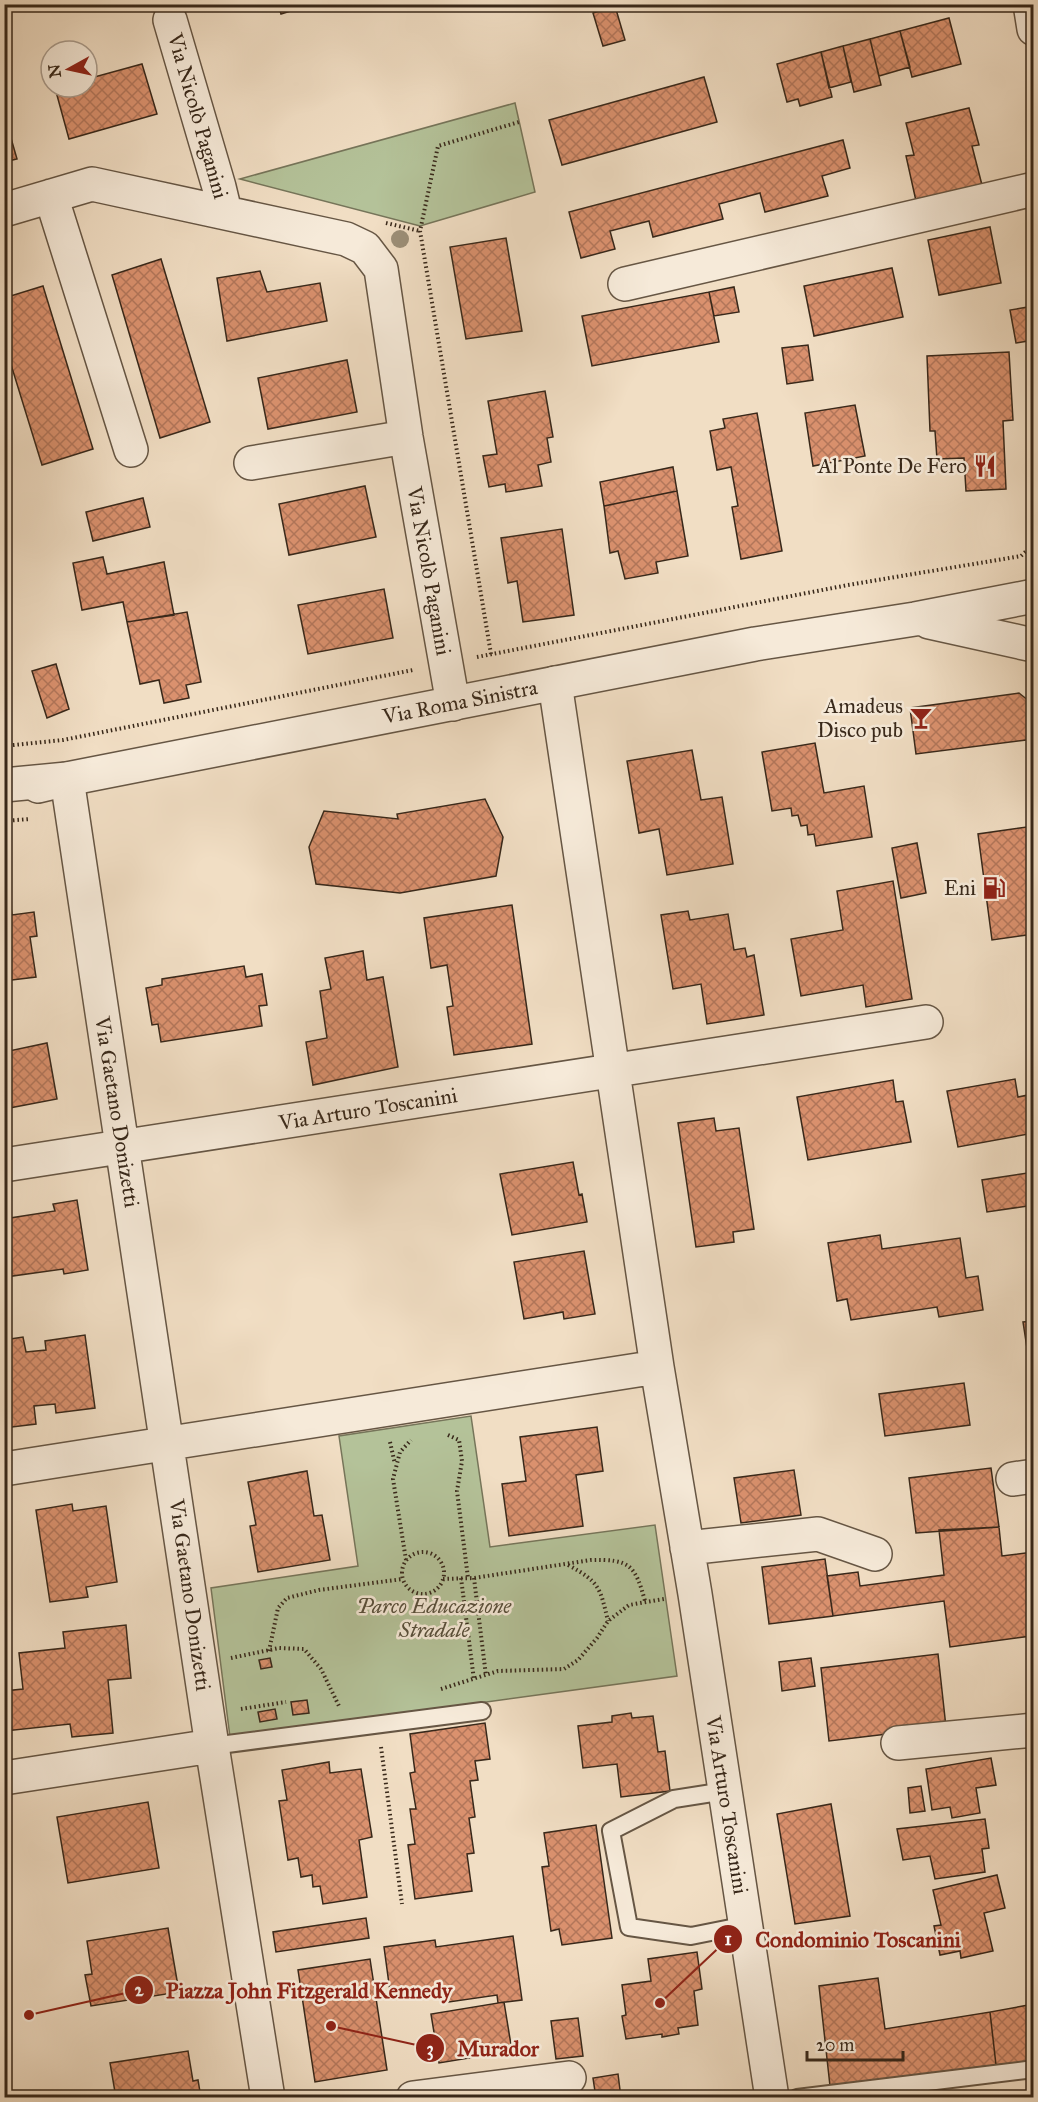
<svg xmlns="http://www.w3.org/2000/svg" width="1038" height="2102" font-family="'IM FELL Great Primer',serif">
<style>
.green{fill:#b4c299;stroke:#76755a;stroke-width:1.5}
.building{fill:url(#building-cross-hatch);stroke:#38281a;stroke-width:1.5}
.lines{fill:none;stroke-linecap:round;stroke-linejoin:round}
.service-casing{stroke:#665644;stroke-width:20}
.minor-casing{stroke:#665644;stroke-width:36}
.tertiary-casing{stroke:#665644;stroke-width:36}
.path{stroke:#38281a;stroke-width:4;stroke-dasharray:1.5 3;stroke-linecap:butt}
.service{stroke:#f6ead9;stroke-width:16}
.minor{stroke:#f6ead9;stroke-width:33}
.tertiary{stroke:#f6ead9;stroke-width:33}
.tree{fill:#9c8f78}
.labels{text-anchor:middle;stroke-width:5;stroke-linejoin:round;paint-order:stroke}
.street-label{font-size:21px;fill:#38281a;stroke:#f6ead9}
.poi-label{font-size:21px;fill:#38281a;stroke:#f6ead9;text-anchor:end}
.park-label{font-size:21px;font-style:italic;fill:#574e3a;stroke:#f6ead9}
.leader{fill:none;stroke:#8f2418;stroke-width:2}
.callout-dot{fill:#8f2418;stroke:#f6ead9;stroke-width:2}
.mark-label{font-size:18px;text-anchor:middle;font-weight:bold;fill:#fff}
.callout-label{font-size:22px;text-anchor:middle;font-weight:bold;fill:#8f2418;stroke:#f6ead9;stroke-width:5;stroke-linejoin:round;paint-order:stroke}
</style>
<defs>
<pattern id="building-cross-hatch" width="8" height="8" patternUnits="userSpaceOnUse" patternTransform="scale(1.5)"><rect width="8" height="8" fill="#da916e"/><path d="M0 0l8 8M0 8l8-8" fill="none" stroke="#b2765a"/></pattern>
</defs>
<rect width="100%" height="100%" fill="#f1dec4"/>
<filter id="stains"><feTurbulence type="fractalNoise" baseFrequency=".00333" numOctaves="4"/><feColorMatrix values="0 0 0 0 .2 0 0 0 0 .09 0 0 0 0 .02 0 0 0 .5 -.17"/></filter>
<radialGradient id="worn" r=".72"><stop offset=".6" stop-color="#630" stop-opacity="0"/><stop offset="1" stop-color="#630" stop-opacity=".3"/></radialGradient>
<!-- green -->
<path class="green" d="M515,103L535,192L420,226L240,179Z
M471,1416L490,1547L655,1525L677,1676L230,1737L211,1588L358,1566L339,1436Z"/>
<!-- building -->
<path class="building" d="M278,4H310V5L281,14Z
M615,6L625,40L603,46L593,13Z
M949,18L961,64L912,77L900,31Z
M900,31L910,67L879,76L870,39Z
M870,39L881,85L854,92L843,46Z
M843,46L851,82L829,88L821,52Z
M821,52L832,97L800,106L798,99L787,102L777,64Z
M142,64L157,114L69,139L55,88L87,87V79Z
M704,77L717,122L562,165L549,120Z
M969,108L979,145L972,146L982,185L916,201L906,156L914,155L906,123Z
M4,114L17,159L4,162Z
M843,140L850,168L822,176L828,196L765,212L760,193L719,204L723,219L653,237L649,221L610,231L615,249L581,258L569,212Z
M990,227L1001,283L939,295L928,240Z
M506,238L522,331L466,339L450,247Z
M161,259L210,422L160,438L112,275Z
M892,268L903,317L814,336L804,286Z
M260,271L267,292L320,283L327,321L227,341L217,278Z
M43,286L93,449L42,465L4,342V298Z
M734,287L739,312L714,316L709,292Z
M709,292L719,342L592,366L582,316Z
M1034,306V340L1016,343L1010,310Z
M808,345L813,380L787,384L782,348Z
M1009,352L1013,420L1003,421L1006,489L966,491L964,458L937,459L935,431H930L927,356Z
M347,360L357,412L268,429L258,378Z
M545,391L553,437L547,438L551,462L538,465L542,486L506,492L505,484L489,487L483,456L497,454L488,401Z
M855,405L865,456L813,466L805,413Z
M757,413L782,551L741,559L732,507L738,506L731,467L717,470L710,431L725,428L723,419Z
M673,467L677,491L604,506L600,482Z
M365,486L376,537L289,555L279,504Z
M677,491L688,556L656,562L658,573L625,579L618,551L610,553L604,506Z
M143,498L150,527L93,541L86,512Z
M562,529L574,615L523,622L517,581L508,583L501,538Z
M103,557L107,574L164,562L174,615L127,622L123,602L82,610L73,563Z
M384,589L393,638L308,654L298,605Z
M187,612L201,682L186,685L189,698L164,703L159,680L140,684L127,622Z
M56,664L69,709L47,718L32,671Z
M1019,693L1034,705V739L916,754L910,708Z
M815,743L824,793L864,786L872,837L816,846L814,834L808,835L807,825L801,826L798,815L792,816L791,808L772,811L762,752Z
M692,750L701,800L722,797L733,864L667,875L659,829L639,833L627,761Z
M485,799L503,837L496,876L400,893L316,884L309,847L324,811L398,819L397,814Z
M1034,826V934L992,940L978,834Z
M917,843L926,893L901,898L892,848Z
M893,881L912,999L866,1007L863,985L801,996L791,939L843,930L837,891Z
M8,885L12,915L34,912L37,936L30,937L36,977L4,981V886Z
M512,905L532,1044L454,1055L447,1007L453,1006L447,965L431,968L424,918Z
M688,911L690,920L728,914L734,950L745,948L747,957L754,955L764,1015L707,1024L701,984L673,989L661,915Z
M363,951L367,980L383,977L398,1067L313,1085L306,1042L327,1038L320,991L331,989L325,958Z
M244,966L246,977L262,974L267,1005L259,1006L262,1026L161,1042L158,1024L152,1025L146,988L162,985V979Z
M47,1043L57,1099L4,1109V1052Z
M1015,1079L1018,1097L1028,1095L1034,1133L958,1147L947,1091Z
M893,1080L896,1102L903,1101L911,1142L808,1160L797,1097Z
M714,1118L716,1131L739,1128L754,1229L733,1232L734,1242L696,1247L678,1123Z
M573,1162L579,1195L582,1194L587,1222L512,1235L500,1174Z
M1034,1172V1205L987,1212L982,1180Z
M77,1200L88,1270L64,1274L63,1269L6,1277L7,1282L4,1283V1219L55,1211L53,1204Z
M880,1235L882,1249L960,1238L966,1278L978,1276L983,1310L939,1317L937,1307L851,1320L847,1299L837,1301L828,1243Z
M584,1251L595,1314L564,1319L563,1312L524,1319L514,1262Z
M1034,1321V1381H1032L1023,1322Z
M85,1335L95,1408L56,1413L55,1404L34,1406L36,1424L4,1428V1340L23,1337L26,1352L46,1350L45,1341Z
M964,1383L970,1425L885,1436L879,1394Z
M597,1427L603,1471L576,1475L583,1526L509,1536L502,1484L526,1481L520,1437Z
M991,1468L999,1527L916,1533L909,1478Z
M794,1470L801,1515L741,1523L734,1478Z
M307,1471L314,1516L322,1515L330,1560L258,1572L250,1526L256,1525L248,1482Z
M72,1504L73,1511L106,1506L117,1582L86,1587L88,1597L50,1602L36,1510Z
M999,1527L1002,1556L1033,1552L1034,1630L1030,1631L1031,1636L950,1647L944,1601L833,1616L827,1576L858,1572L860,1586L944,1575L939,1530Z
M825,1559L833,1616L769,1624L762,1567Z
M126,1625L131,1678L108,1680L113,1733L72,1737L70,1724L5,1731L4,1691L23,1689L19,1653L65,1648L63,1632Z
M938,1654L946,1727L829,1741L821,1668Z
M270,1658L272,1667L261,1669L259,1660Z
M811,1658L815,1686L782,1691L779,1662Z
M307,1700L309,1713L293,1715L291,1702Z
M275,1709L277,1719L260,1722L258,1712Z
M631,1713L632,1718L653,1716L658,1752L665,1751L670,1791L621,1797L617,1764L583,1768L578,1726L612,1722V1716Z
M485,1723L490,1759L475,1761L478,1780L470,1781L475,1817L469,1818L474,1853L467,1854L472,1891L415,1899L408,1845L415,1844L410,1809H416L410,1773L415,1772L410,1734Z
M991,1758L996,1785L976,1788L980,1813L952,1818L950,1807L932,1810L926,1769Z
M329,1762L330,1773L361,1769L372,1837L359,1840L367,1897L323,1904L320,1886L313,1887L312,1875L301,1877L298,1858L288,1860L279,1801L287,1800L282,1770Z
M921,1786L925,1811L910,1813L908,1788Z
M148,1802L159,1868L68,1883L57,1817Z
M831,1804L850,1916L795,1924L777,1814Z
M985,1819L989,1848L982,1849L985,1872L935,1879L930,1856L903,1860L897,1829Z
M596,1825L612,1938L562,1945L559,1929L551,1931L542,1867L549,1866L544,1833Z
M997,1875L1005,1908L984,1913L993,1951L961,1958L960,1951L940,1955L934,1926L941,1925L933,1890Z
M366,1918L369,1938L276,1952L273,1932Z
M168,1928L179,1992L91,2006L85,1975L92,1974L87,1941Z
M513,1936L522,2000L498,2003L497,1995L442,2003L441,1992L391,1999L384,1947L435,1940L436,1947Z
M697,1952L702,1989L694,1991L698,2025L678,2028L679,2034L662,2037V2034L626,2039L622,2016L626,2015L622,1985L651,1981L648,1959Z
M370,1959L387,2070L315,2082L298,1970Z
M878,1978L885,2029L990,2012L996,2065L830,2086L819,1986Z
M504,2002L512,2051L439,2063L431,2014Z
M1034,2004V2061L996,2065L990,2012Z
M578,2018L583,2056L556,2059L551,2021Z
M188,2051L193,2081L198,2080L201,2098H116L110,2063Z
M618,2074L621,2098H596L593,2078Z"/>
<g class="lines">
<!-- service casing -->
<g class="service-casing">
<path id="service" d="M212,1746L482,1711
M725,1791L674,1799L611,1831L629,1927L691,1936L746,1925
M797,2098L1034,2069"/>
</g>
<!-- minor casing -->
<g class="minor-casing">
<path id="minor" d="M170,20L219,187L225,212
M51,196L131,450
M4,210L92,184L346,239L365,248L381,269L406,437L453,704
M625,284L1034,189
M251,463L406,437
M555,683L657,1367L695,1594L772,2098
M38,786L67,779L212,1746L268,2098
M4,1165L926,1022
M4,1469L657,1367
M1013,1479L1034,1476
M687,1548L818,1534L875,1554
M898,1743L1034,1730
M4,1778L212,1746
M413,2098L569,2078"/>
</g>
<!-- tertiary casing -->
<g class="tertiary-casing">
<path id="tertiary" d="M1030,4L1034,29
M929,622L1033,645
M4,785L67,779L755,644L915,619L1034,596"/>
</g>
<!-- path -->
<path class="path" d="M386,223L420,231
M491,654L420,231L438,146L519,122
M477,657L848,585L1021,556L1034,544
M4,746L63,740L413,670
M4,821L30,819
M448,1435L459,1440L462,1461L457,1491L468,1578
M390,1442L395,1464
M402 1573a21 21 0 1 1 42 0a21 21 0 1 1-42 0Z
M406,1560L393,1479L400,1452L411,1440
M568,1565C600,1582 600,1588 608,1621
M461,1578L474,1680
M474,1578L486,1676
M443,1579L474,1578L591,1560C630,1559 635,1565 645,1601
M269,1651L278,1608L287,1598L319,1590L403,1579
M231,1658L279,1648L304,1649L321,1669L339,1706
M441,1689L498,1671L564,1669L578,1660L597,1638L608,1621L629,1605L664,1599
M241,1709L286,1702
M381,1747L402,1904"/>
<!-- service -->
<use href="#service" class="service"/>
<!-- minor -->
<use href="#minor" class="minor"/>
<!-- tertiary -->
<use href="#tertiary" class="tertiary"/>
</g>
<!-- trees -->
<circle class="tree" cx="400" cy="239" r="9"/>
<!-- icons -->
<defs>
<g id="restaurant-bare" transform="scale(1.8)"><path d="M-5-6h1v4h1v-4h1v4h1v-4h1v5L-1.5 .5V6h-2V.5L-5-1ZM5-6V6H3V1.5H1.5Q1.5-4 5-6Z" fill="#8f2418" stroke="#f6ead9" stroke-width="2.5" paint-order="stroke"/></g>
<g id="bar-bare" transform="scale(1.8)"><path d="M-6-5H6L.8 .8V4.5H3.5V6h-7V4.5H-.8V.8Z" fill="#8f2418" stroke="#f6ead9" stroke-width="2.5" paint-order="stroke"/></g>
<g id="fuel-bare" transform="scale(1.8)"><path d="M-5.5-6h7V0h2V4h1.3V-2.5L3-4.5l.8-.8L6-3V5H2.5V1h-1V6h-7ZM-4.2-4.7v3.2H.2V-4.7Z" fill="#8f2418" stroke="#f6ead9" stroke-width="2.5" paint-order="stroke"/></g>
</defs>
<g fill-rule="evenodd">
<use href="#restaurant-bare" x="985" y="466"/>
<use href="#bar-bare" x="921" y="718"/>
<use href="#fuel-bare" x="994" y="888"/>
</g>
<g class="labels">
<!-- street labels -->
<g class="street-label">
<text transform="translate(198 116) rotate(74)" y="7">Via Nicolò Paganini</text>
<text transform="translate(429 571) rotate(80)" y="7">Via Nicolò Paganini</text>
<text transform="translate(460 702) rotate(-11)" y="7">Via Roma Sinistra</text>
<text transform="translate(368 1109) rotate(-9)" y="7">Via Arturo Toscanini</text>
<text transform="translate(117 1112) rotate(81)" y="7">Via Gaetano Donizetti</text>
<text transform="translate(190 1595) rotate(82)" y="7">Via Gaetano Donizetti</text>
<text transform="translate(727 1805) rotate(81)" y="7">Via Arturo Toscanini</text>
</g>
<!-- poi labels -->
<g class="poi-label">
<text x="967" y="473">Al Ponte De Fero</text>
<text x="903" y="713">Amadeus<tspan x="903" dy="24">Disco pub</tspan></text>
<text x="976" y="895">Eni</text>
</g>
<!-- park labels -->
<g class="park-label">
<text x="434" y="1613">Parco Educazione<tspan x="434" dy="24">Stradale</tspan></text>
</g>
</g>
<!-- callouts -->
<path class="leader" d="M660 2003L728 1939M29 2015L139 1990M331 2026L430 2048"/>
<g class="callout-dot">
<circle cx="660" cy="2003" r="6"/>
<circle cx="29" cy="2015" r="6"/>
<circle cx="331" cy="2026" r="6"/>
<circle cx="728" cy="1939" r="15"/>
<circle cx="139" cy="1990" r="15"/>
<circle cx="430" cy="2048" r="15"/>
</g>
<g class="mark-label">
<text x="728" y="1945">1</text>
<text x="139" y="1996">2</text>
<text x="430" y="2055">3</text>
</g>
<g class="callout-label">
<text x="858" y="1947">Condominio Toscanini</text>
<text x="309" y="1998">Piazza John Fitzgerald Kennedy</text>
<text x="498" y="2056">Murador</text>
</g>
<!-- margin -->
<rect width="1038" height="2102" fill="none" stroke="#f1dec4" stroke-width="24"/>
<rect x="6" y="6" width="1026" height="2090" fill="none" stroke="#38281a" stroke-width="3"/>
<rect x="12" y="12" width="1014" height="2078" fill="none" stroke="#38281a" stroke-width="1.5"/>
<!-- north arrow -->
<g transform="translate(69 69) rotate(262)"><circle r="28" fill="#f6ead9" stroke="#aa9c8d" stroke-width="1.5"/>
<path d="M0-4.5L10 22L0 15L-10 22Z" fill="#8f2418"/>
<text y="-9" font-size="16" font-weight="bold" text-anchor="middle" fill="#38281a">N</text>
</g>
<!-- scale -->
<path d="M807 2051v9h96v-9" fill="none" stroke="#38281a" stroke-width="3"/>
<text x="816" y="2051" font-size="18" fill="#38281a" stroke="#f6ead9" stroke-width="4.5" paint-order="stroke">20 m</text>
<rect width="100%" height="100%" filter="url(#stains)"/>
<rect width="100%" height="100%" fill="url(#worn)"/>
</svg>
